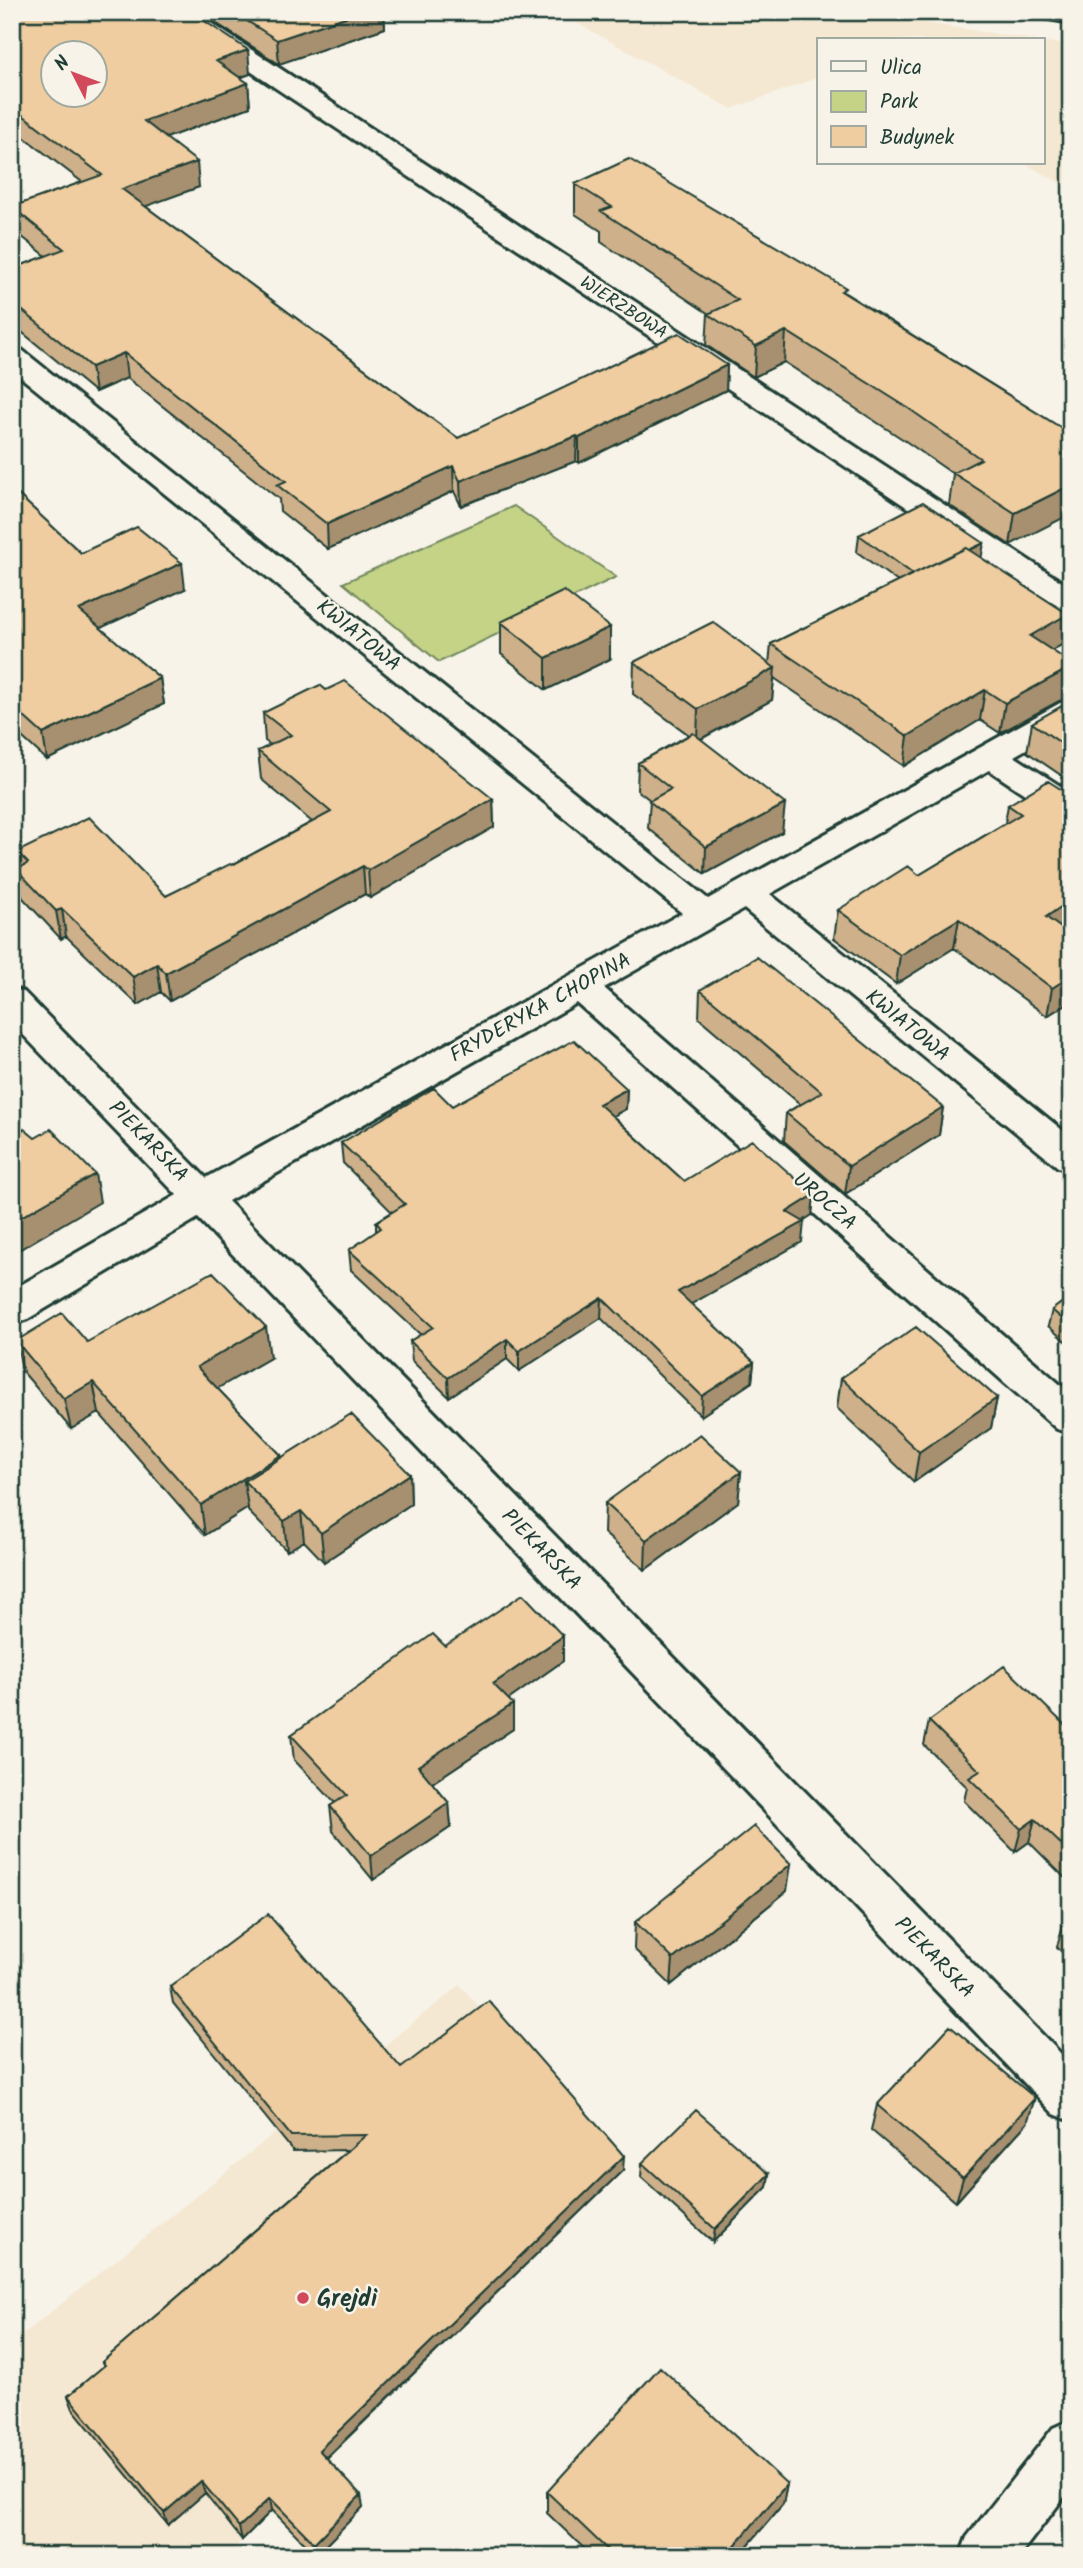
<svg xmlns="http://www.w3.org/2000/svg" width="1083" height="2568" font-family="Kalam,sans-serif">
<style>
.built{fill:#f5e8d2}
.green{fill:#c5d387;stroke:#72885e;stroke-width:2}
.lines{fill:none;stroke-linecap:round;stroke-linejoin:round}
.minor-casing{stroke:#1f3d34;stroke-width:6}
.secondary-casing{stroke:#1f3d34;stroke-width:6}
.minor{fill:#f7f3e8;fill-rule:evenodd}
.secondary{fill:#f7f3e8;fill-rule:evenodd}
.wall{fill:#ceb08a;stroke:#1f3d34;stroke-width:2}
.shaded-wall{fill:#a79070;stroke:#1f3d34;stroke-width:2}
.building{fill:#efcda0;stroke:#1f3d34;stroke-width:2;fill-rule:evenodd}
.poi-dot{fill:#d1495b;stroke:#f7f3e8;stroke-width:2.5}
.labels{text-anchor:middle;stroke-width:5;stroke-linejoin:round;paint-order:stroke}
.far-street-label{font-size:18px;fill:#1f3d34;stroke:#f7f3e8}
.street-label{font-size:21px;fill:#1f3d34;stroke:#f7f3e8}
.near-poi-label{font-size:24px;font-weight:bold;fill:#1f3d34;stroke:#f7f3e8;text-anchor:start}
</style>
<rect width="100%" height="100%" fill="#f7f3e8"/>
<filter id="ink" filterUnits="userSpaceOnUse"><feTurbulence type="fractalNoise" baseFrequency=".0143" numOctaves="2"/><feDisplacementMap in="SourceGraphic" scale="14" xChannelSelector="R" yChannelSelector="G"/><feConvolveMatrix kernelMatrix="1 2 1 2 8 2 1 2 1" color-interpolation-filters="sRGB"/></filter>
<g filter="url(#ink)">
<!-- built -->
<path class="built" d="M557,12H852L1037,40H819V77L732,109Z
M1043,41L1071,46V189L1024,163H1043Z
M460,1985L623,2170L226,2556H12V2343Z"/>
<!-- green -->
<path class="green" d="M514,506L616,577L439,662L343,583Z"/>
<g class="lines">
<!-- minor casing -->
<g class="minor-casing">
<path id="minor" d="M165,12H194L1071,588V611L1060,609L169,17Z
M12,348L22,350L708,899L1060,703L1071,700V724L1014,756L1071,793V820L1059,817L989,770L770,894L1071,1137V1171L1058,1167L744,909L604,988L1071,1394V1434L1057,1429L577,1003L228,1201L1071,2064V2121L1054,2114L198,1218L26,1320L12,1324V1290L177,1195L12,1023V989L24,992L206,1178L682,913L12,370Z
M1071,2420V2488L1019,2556H960L967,2537L1053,2428Z"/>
</g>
<!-- secondary casing -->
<g class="secondary-casing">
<path id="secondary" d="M1034,12H1071V23L1038,17Z"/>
</g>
<!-- minor -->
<use href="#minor" class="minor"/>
<!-- secondary -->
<use href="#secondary" class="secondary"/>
</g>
<!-- wall -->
<path class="wall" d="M12,12L250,74L240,78L248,83L250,107L166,138L199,187L145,206L458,438L727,365L726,390L579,463L576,461L461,506L454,491L328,549L280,511L279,499L127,378L95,392L12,324V269L46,256L16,232L12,207L82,182L12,128Z
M199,12H384L385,28L279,64Z
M575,184L845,293L1071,434L1010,545L949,505L953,474L904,440L784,362L754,377L706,345L708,314H709L601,242V231L575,214Z
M12,489L81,553L185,589L100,628L160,678L164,704L47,760L12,728Z
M859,535L981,558L1068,614L1063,644L1051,650L1071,663V698L1059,701L1000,733L980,720L904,766L774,678L772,700L701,739L782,832L705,874L648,828L650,800L637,790L638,763L689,735L633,694L634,662L769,664L771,644L898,582L857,552Z
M501,622L610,659L546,690L501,654Z
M1071,701V782L1027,752L1032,723Z
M263,713L493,799L494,827L370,898L365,894L170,1001L161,992L138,1005L66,936L61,939L22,897L17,870L20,867L17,852L166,896L232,865L312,822L261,779L258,751L271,745L265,741Z
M1064,791L1071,792V925L1064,930L1071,935V1001L1047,1016L954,948L896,984L834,938L838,910L919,875L1005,823L1008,805Z
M700,990L943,1107L939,1135L845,1194L784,1141L786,1113L800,1104L699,1018Z
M627,1089L626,1109L613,1116L684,1181L814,1195L812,1215L802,1221V1242L691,1304L754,1362L752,1382L701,1416L601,1318L519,1371L507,1359L449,1397L412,1361L410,1341L421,1335L351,1270L349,1250L376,1232V1222L392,1212L343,1163L341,1143L452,1106Z
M1071,1296V1346L1048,1326L1052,1310Z
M16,1341L87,1342L270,1358L217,1388L281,1455V1458L410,1474L411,1504L324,1562L304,1541L287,1551L248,1511V1508L205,1535L99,1413L71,1429L23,1372Z
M841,1378L997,1398L991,1428L914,1482L837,1408Z
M741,1472L738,1502L645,1570L604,1533L605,1503Z
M563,1636V1661L508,1699L513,1729L432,1783L449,1803L451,1827L373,1880L333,1831L330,1806L335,1803L294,1760L291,1735L445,1646Z
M929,1721L1071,1731V1884L1029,1842L1015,1852L964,1801L967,1787L924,1745Z
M787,1891L671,1985L634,1949L635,1922Z
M1071,1920V1962L1057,1947L1063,1925Z
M170,1987L401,2068L623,2170L327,2458L363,2507L316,2555L272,2510L242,2540L205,2493L168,2525L73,2409L68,2396L104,2366L102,2362L348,2150L293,2151L173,2003Z
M877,2105L1027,2123L956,2202L871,2130Z
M642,2163L769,2174L767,2187L713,2242L641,2177Z
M787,2484L783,2504L739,2556H592L547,2513V2492Z"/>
<!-- shaded-wall -->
<path class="shaded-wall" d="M360,12H384L385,28L279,64L277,40Z
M248,50L250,74L218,85L216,61Z
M248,83L250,107L147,145L144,121Z
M197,162L199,187L125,214L122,189Z
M786,331L784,362L754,377L756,346Z
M124,353L127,378L95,392L91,367Z
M727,365L726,390L579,463V438Z
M577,436L576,461L461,506L460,481Z
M12,460L16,480L12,482Z
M453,466L454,491L328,549L327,524Z
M1071,485V514L1010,545L1015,513Z
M984,543L981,560L916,577Z
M182,563L185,589L83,636L79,610Z
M1068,614L1063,644L1025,666L1030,636Z
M610,627V659L546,690V658Z
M775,668L772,700L697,741L698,709Z
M1071,669V698L1059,701L1000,733L1005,703L1064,671Z
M160,678L164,704L47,760L43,734Z
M985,690L980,720L904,766L908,736Z
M493,799L494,827L370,898L368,870Z
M785,804L782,832L705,874L706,847Z
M363,866L365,894L170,1001L166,973Z
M1071,900V925L1041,945L1046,917Z
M62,909L66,936L61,939L56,911Z
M959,919L954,948L896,984L900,955Z
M157,964L161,992L138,1005L133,977Z
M1071,976V1001L1047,1016L1052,988Z
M627,1089L626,1109L598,1124L599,1104Z
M943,1107L939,1135L845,1194L849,1166Z
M95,1174L100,1202L12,1254V1222Z
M814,1195L812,1215L785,1233L787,1212Z
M804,1222L802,1242L677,1312L678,1292Z
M602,1298L601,1318L519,1371V1351Z
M266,1327L270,1358L201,1398L197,1367Z
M507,1339V1359L449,1397L448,1378Z
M754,1362L752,1382L701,1416L702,1396Z
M93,1382L99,1413L71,1429L64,1399Z
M997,1398L991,1428L914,1482L919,1452Z
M281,1455L285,1485L244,1481L248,1508L205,1535L201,1505Z
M741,1472L738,1502L645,1570L646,1540Z
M410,1474L411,1504L324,1562L321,1533Z
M301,1511L304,1541L287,1551L284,1521Z
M563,1636V1661L494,1710L493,1684Z
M513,1704V1729L420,1791L418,1766Z
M449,1803L451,1827L373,1880L371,1856Z
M1035,1819L1029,1842L1015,1852L1021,1829Z
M791,1864L787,1891L671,1985L673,1959Z
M1035,2098L1027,2123L956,2202L963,2178Z
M624,2156L623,2170L322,2462L319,2450Z
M769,2174L767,2187L713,2242L715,2229Z
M201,2481L205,2493L168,2525L164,2513Z
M787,2484L783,2504L739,2556H726Z
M361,2495L363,2507L316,2555L314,2543Z
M270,2498L272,2510L242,2540L239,2527Z"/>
<!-- building -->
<path class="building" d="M12,12H191L248,50L216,61L248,83L144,121L197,162L122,189L458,438L679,333L727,365L579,438L577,436L460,481L453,466L327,524L277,485L286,481L124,353L91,367L12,302V269L64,249L12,207L102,175L12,107ZM52,52H94V94H52Z
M233,12H360L277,40Z
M629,159L846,288L841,291L1071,434V485L1015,513L953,473L981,459L908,408L786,331L756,346L708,314L738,300L601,211L612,207L575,184Z
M12,489L81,553L137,527L182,563L79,610L160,678L43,734L12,706Z
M923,502L984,543L969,550L966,548L913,574L859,535Z
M966,548L1068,614L1030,636L1071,663V669L1064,671L1005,703L985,690L908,736L771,644Z
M564,591L610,627L546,658L501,622Z
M713,622L775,668L698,709L634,662Z
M345,681L493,799L368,870L363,866L166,973L157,964L133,977L62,909L56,911L17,870L28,863L17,852L89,817L166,896L230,864L232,865L331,812L258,751L291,735L263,713L320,685L326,690Z
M1071,701V750L1032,723Z
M693,733L785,804L706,847L649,801L671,789L638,763Z
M1048,781L1064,791L1071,792V900L1046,917L1071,935V976L1052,988L959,919L900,955L838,910L908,866L919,875L1021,814L1008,805Z
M757,957L943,1107L849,1166L786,1113L822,1092L700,990Z
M574,1040L627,1089L599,1104L684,1181L752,1140L814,1195L787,1212L804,1222L678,1292L754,1362L702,1396L602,1298L519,1351L507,1339L448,1378L410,1341L433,1327L349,1250L381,1228L376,1222L405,1204L341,1143L434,1088L452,1106Z
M12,1126L18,1132L24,1129L35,1138L51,1129L95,1174L12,1222Z
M213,1272L266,1327L197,1367L281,1455L201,1505L93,1382L64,1399L16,1341L62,1313L87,1342Z
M1071,1296V1326L1052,1310Z
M916,1327L997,1398L919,1452L841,1378Z
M351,1414L410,1474L321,1533L301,1511L284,1521L244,1481Z
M700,1434L741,1472L646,1540L605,1503Z
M523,1594L563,1636L493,1684L513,1704L418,1766L449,1803L371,1856L330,1806L347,1795L291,1735L433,1634L445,1646Z
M1004,1666L1071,1731V1854L1035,1819L1021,1829L969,1778L980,1771L929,1721Z
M754,1826L791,1864L673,1959L635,1922Z
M268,1914L401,2068L489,2001L624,2156L319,2450L361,2495L314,2543L270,2498L239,2527L201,2481L164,2513L68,2396L105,2365L102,2362L366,2135L291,2136L170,1987Z
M1071,1920V1933L1063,1925Z
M950,2026L1035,2098L963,2178L877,2105Z
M696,2110L769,2174L715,2229L642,2163Z
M660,2367L787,2484L726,2556H614L547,2492Z"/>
</g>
<!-- markers -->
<circle class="poi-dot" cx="303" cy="2298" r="7"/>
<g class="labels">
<!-- far-street labels -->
<g class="far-street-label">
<text transform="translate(624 307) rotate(33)" y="6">WIERZBOWA</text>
</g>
<!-- street labels -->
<g class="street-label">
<text transform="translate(359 635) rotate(39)" y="7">KWIATOWA</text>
<text transform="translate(540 1007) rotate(-29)" y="7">FRYDERYKA CHOPINA</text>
<text transform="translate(908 1025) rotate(39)" y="7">KWIATOWA</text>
<text transform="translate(149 1141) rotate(46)" y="7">PIEKARSKA</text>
<text transform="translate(825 1201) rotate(41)" y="7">UROCZA</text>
<text transform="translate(542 1549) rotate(46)" y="7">PIEKARSKA</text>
<text transform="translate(935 1957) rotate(46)" y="7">PIEKARSKA</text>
</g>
<!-- near-poi labels -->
<g class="near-poi-label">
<text x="317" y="2306">Grejdi</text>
</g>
</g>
<!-- margin -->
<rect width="1083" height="2568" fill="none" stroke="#f7f3e8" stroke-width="42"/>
<rect x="21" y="21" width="1041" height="2526" fill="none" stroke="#1f3d34" stroke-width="2.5" filter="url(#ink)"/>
<!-- legend -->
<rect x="817" y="38" width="228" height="126" fill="#f7f3e8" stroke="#a1aaa0" stroke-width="2"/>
<rect x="831" y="61" width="35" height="10" fill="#f7f3e8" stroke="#a1aaa0" stroke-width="2"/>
<text x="880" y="74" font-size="21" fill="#1f3d34">Ulica</text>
<rect x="831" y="91" width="35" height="21" fill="#c5d387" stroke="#a1aaa0" stroke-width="2"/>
<text x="880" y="108" font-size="21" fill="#1f3d34">Park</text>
<rect x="831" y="126" width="35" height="21" fill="#efcda0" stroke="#a1aaa0" stroke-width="2"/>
<text x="880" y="144" font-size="21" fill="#1f3d34">Budynek</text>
<!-- north arrow -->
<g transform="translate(74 74) rotate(312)"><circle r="33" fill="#f7f3e8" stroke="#a1aaa0" stroke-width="2"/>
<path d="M0-5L12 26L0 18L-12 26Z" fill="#d1495b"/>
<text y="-10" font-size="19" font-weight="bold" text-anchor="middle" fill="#1f3d34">N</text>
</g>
</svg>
